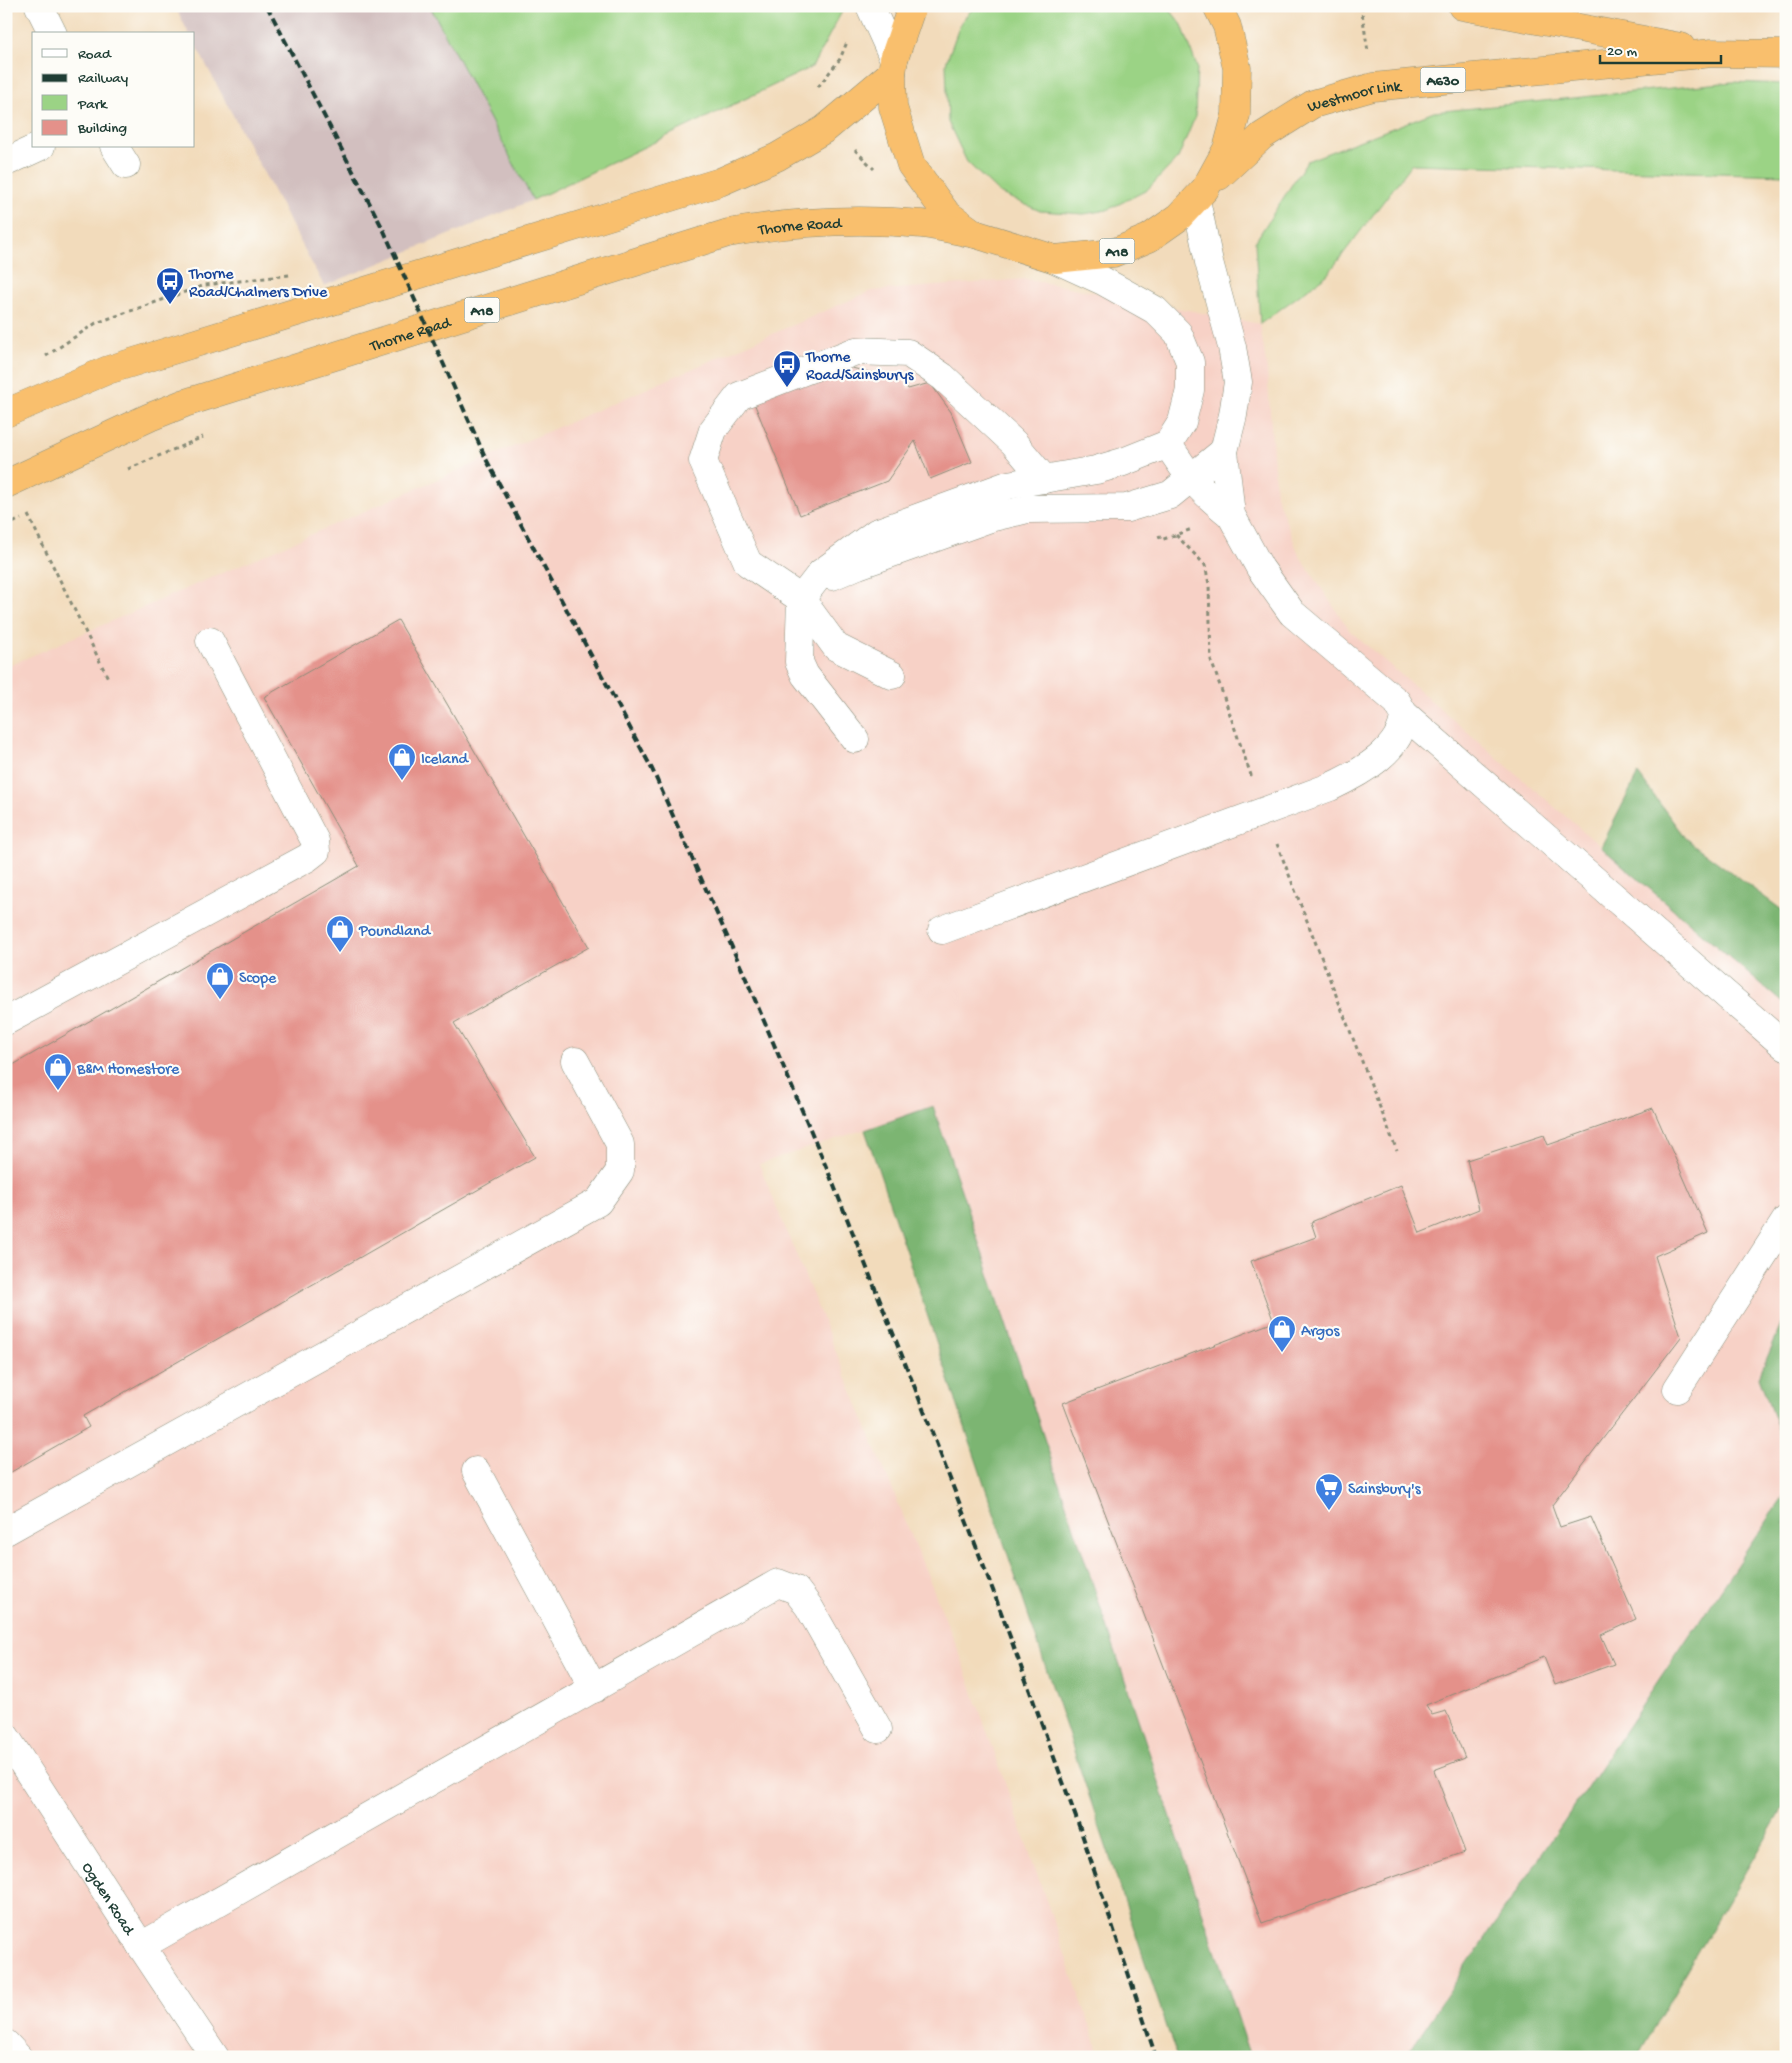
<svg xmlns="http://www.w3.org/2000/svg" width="1792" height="2063" font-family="'Gochi Hand',sans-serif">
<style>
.built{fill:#f7d1c6}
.industrial{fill:#d2bfbf}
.green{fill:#9bd385;stroke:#5d885c}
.forest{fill:#7cb572;stroke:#4e7953}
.building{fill:#e4918a}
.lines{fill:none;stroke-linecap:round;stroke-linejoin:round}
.minor-casing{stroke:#888c78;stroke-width:29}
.highway-casing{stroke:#888c78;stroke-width:29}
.path{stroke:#888c78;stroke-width:3;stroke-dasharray:4 4;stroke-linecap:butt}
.minor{stroke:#fff;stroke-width:28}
.highway{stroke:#f9bf6d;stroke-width:28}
.rail{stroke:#1f3d34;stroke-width:4;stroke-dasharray:8 4;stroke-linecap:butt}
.labels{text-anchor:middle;stroke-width:4.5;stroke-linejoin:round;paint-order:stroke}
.shield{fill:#fdfcf7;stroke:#62766e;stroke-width:1}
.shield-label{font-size:15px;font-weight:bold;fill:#1f3d34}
.street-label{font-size:16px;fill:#1f3d34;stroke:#fdfcf7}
.transit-label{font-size:16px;fill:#164399;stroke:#fdfcf7;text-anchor:start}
.shop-label{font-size:16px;fill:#366cbe;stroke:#fdfcf7;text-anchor:start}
</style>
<rect width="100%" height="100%" fill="#fdfcf7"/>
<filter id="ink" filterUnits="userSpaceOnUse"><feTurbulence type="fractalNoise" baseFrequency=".02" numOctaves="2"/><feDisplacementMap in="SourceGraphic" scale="10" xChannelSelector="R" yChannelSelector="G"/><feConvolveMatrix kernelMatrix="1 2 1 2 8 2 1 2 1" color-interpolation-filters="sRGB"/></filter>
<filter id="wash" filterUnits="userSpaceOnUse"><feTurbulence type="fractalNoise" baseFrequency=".0096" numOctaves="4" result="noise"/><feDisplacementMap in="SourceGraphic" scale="20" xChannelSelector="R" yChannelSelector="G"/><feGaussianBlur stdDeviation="1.12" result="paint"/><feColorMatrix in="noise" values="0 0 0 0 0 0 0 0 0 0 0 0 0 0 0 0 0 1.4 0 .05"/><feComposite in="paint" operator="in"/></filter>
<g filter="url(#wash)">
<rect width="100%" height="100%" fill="#f2dbbb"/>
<!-- built -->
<path class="built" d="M1026,279L1260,324L1267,370L1276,495L1299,555L1350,631L1786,1006V1313L1759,1377L1786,1450V1492L1405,2057H1251L933,1107L759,1164L961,1657L1101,2057H6V667L871,291Z"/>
<!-- industrial -->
<path class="industrial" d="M175,6H430L533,200L324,286L194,42V34H189Z"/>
<!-- green -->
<path class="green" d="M430,6H845L812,67L533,200Z
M975,6H1167L1182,25L1197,67L1195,117L1178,158L1147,190L1107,210L1084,214L1040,211L999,193L967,162L948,122L946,63L961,22Z
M1732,82L1786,84V175L1412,164L1327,275L1260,324L1255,242L1307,161L1434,112Z"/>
<!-- forest -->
<path class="forest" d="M1638,774L1686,839L1786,913V1006L1601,847Z
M933,1106L1251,2057H1177L865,1130Z
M1786,1313V1450L1759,1377Z
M1786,1492V1802L1638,2056L1405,2057Z"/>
<g id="blocks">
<!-- building -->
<path class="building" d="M840,365L904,381L908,389L930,383L951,412L972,462L930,479L915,441L887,481L800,515L752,398Z
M398,620L589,947L454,1023L535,1157L83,1416L89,1427L6,1475V1069L359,866L264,697Z
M1653,1108L1708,1233L1655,1256L1681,1337L1552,1505L1560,1527L1591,1517L1636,1619L1601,1635L1614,1664L1555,1685L1544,1657L1426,1705L1432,1715L1446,1711L1465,1758L1434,1770L1465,1852L1262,1923L1063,1403L1274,1322L1251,1261L1316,1237L1311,1222L1401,1185L1420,1233L1479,1209L1467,1160L1544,1135L1548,1145Z"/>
</g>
</g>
<g filter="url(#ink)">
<use href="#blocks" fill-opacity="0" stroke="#888c78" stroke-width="1"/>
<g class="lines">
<!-- minor casing -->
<g class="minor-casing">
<g id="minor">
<path d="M39,6L53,34"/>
<path d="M870,6L894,59"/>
<path d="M114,146L126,165"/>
<path d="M6,162L41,146"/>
<path d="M1196,200L1209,262L1232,347L1238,382L1233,415L1224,451L1231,515L1260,568L1292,613L1397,702L1404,714L1786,1047"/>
<path d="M1168,444C1187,476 1202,492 1231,515"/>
<path d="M832,576L858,565L990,518L1028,509L1127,508L1170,495L1224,451"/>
<path d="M892,675L836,647L801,599L748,563L703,461L713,430L739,396L856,351L908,353L943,377L1014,443L1044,479"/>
<path d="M855,739L805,675L799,662L801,599L821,573L876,533L1008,485L1096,470L1123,462L1168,444L1182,422L1190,390V362L1178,333L1155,310L1103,281L1055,259"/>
<path d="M942,930L1330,787C1360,773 1403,750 1404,714"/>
<path d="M6,1021L307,858L316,851L315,841L210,641"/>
<path d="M1677,1389L1786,1220"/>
<path d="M476,1471L594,1689"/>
<path d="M6,1531L598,1202L620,1171V1144L575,1061"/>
<path id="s1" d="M6,1737L141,1946L215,2057"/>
<path d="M141,1946L778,1583L796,1590L809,1607L878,1729"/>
<path d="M6,2044L18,2057"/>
</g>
</g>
<!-- highway casing -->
<g class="highway-casing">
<g id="highway">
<path d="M912,6L894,59L892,73L893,107L911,165L947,214L975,234L1055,259L1113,253L1149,238L1179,217L1205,189L1227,149L1236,115L1237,68L1227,26L1217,6"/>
<path d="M1462,6L1681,47"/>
<path id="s2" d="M1219,176L1262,136L1313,104L1373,87L1712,53L1786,54"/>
<path d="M6,413L108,370L720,182L777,157L825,129L892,73"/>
<path id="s3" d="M6,484L150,417L185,403L728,233C791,222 859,218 922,224C940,226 958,231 975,234"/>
</g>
</g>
<!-- path -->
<path class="path" d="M1361,6L1368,52
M818,87L840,59L847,42
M855,150L874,169
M46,356L96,323L205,285L290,275
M128,469L203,437
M28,515L109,680
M6,526L21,519
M1159,535L1161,540L1192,529
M1176,535L1205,565L1209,584L1211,660L1252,778
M1277,844L1397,1151"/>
<!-- minor -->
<use href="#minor" class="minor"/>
<!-- highway -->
<use href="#highway" class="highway"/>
<!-- rail -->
<path class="rail" d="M267,6L384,231L486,459L652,769L744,974L830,1176L915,1388L994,1593L1082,1834L1156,2057"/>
</g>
</g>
<!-- icons -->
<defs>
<g id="bus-pin" transform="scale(1.4375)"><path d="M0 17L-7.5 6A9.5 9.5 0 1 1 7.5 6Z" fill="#1a4fb4" stroke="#fdfcf7"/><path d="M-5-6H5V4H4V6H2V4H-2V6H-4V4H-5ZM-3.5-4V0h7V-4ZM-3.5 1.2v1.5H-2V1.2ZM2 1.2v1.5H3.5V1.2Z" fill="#fff"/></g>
<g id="shop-pin" transform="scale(1.4375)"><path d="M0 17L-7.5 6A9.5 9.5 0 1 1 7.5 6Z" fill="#3f7fe0" stroke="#fdfcf7"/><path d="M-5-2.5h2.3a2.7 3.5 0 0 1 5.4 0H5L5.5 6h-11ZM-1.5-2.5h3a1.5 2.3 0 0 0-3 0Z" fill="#fff"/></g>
<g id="supermarket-pin" transform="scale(1.4375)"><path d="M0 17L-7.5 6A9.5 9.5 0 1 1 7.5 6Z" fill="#3f7fe0" stroke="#fdfcf7"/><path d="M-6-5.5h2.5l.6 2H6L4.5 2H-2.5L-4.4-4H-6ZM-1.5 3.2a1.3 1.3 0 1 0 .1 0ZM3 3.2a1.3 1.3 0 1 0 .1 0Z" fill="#fff"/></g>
</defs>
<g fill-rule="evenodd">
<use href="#bus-pin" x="170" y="281"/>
<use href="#bus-pin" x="787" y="364"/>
<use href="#shop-pin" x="402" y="757"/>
<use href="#shop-pin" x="340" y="929"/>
<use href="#shop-pin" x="220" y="976"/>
<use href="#shop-pin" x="58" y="1067"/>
<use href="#shop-pin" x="1282" y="1329"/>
<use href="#supermarket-pin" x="1329" y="1487"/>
</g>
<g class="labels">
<!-- shield labels -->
<g class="shield">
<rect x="1420.5" y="67.5" width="45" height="25" rx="4"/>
<rect x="1099.5" y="238.5" width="35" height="25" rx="4"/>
<rect x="464.5" y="297.5" width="35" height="25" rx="4"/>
</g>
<g class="shield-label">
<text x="1443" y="85">A630</text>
<text x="1117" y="256">A18</text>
<text x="482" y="315">A18</text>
</g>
<!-- street labels -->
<g class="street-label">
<text dy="6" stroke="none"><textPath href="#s2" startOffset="161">Westmoor Link</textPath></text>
<text dy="6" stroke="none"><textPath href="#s3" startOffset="838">Thorne Road</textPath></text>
<text dy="6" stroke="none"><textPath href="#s3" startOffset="432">Thorne Road</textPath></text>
<text dy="6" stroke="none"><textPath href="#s1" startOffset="191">Ogden Road</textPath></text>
</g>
<!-- transit labels -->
<g class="transit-label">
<text x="189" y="278">Thorne<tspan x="189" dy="18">Road/Chalmers Drive</tspan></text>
<text x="806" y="361">Thorne<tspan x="806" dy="18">Road/Sainsburys</tspan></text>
</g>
<!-- shop labels -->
<g class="shop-label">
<text x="421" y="763">Iceland</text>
<text x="359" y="935">Poundland</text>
<text x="239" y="982">Scope</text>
<text x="77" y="1073">B&amp;M Homestore</text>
<text x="1301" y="1335">Argos</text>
<text x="1348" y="1493">Sainsbury's</text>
</g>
</g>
<!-- margin -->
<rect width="1792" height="2063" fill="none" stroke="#fdfcf7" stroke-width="25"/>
<!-- legend -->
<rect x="32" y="32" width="162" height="115" fill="#fdfcf7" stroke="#a4b0a9"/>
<rect x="42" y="49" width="25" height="8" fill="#ffffff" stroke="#a4b0a9"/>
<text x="78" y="58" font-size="15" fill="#1f3d34">Road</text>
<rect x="42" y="74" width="25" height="8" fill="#1f3d34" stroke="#a4b0a9"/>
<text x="78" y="82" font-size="15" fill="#1f3d34">Railway</text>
<rect x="42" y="95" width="25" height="15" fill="#9bd385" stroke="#a4b0a9"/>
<text x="78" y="108" font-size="15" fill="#1f3d34">Park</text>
<rect x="42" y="120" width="25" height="15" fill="#e4918a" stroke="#a4b0a9"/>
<text x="78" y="132" font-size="15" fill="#1f3d34">Building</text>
<!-- scale -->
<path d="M1600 55v8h121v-8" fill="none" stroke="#1f3d34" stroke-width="2.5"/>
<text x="1607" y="55" font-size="15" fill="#1f3d34" stroke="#fdfcf7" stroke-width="4" paint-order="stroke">20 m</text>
</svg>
